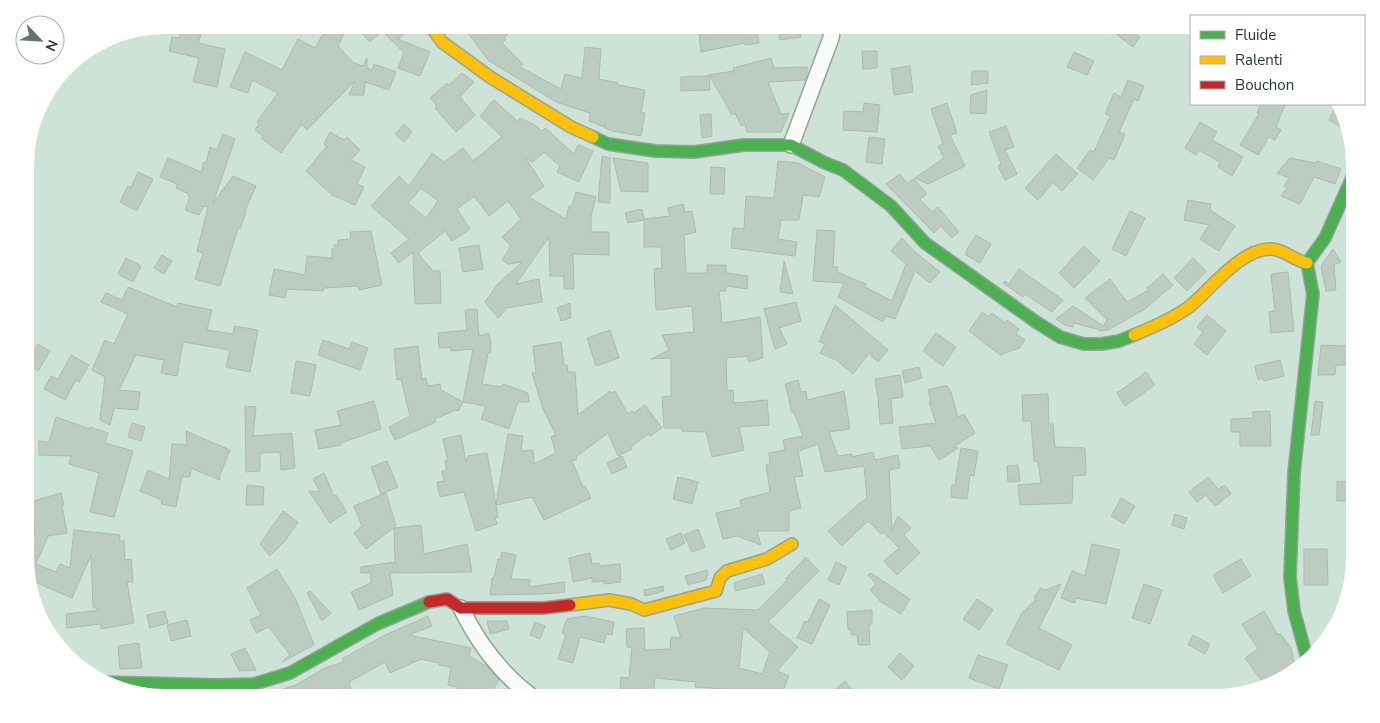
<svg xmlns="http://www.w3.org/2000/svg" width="1380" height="723" font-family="'Nunito Sans',sans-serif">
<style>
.building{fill:#bdccc1;stroke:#acbaaf;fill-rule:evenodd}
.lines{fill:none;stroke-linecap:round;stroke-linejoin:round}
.street-casing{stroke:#92a39a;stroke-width:18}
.fast-casing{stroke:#92a39a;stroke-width:14}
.slow-casing{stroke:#92a39a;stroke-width:14}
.jam-casing{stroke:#92a39a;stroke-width:14}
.street{stroke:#f8fbf9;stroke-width:15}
.fast{stroke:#4caf50;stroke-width:11}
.slow{stroke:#ffc107;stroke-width:11}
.jam{stroke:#c62828;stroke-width:11}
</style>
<rect width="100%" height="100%" fill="#cee3d8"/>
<!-- building -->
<path class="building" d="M183,25H204L198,43L225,49L217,87L193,82L199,58L169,51L172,37L179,38Z
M328,25H348L338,46L354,63L363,66L367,58V68L372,70L374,64L396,72L389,90L365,82L364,95H349L355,81L307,130L302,124L281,153L261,138L263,136L255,130L259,124L257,122L278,93L252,80L248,93L230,87L245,52L282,70L298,39L315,48Z
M354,25H415L398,39L430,52L420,76L398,68L404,53L382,31L370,42Z
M462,25H517L504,38L506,40L502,43L523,64L520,67L561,89L565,74L582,78L585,47L601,49L599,79L618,83V85L645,90L641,113H645L641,136L612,131L605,128L606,123L604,127L589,121L590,113L556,102L488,60Z
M735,25H756L759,43L745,45V43L701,52L699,33L717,30Z
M788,25H799L801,37L780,40L778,26Z
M1123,26L1140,37L1133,47L1117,35Z
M862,51H877V68L863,69Z
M1074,52L1094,61L1087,75L1067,67Z
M771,58L774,68L807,67V75L805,80L768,82L781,114L789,113L781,132H747L745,124L741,126L735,113L732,115L709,75L734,71L733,68Z
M910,66L913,92L894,95L891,69Z
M972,71H988V83L971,85Z
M462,73L474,82L460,97L475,115L456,132L435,108L437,106L430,98L447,83L449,85Z
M709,76L710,90L681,91V77Z
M1128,80L1144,86L1138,101L1134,99L1119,132L1125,134L1114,160L1109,158L1093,180L1077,168L1090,150L1094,152L1110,116L1105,114L1114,93L1121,97Z
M987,90L986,114L970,113L971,95Z
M494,100L517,121L520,118L535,125L542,131L545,128L574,154L578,145L593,151L579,182L557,172L560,166L544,152L533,162L526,159L544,186L529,197L566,219L569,206H572L576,192L596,197L591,216V232H609V255L573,254L574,289H564V276H550L549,237L516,284L539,279L542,302L507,308L498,318L485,302L497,285L522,262L508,264L502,260L511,246L502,237L521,219L508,201L489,216L474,196L457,209L470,229L452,241L445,231L418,253L433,271H440L441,303L415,304L413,252L399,263L391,253L409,239L371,206L399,176L409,186L432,153L444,162L463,148L473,161L502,137L480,116ZM421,188L438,201L426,218L408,203Z
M864,103L880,105L877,132L843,130L844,111L863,112Z
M947,103L957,133L950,135L965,166L928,184L915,178L944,158L938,146L943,144L931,109Z
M1261,104H1285L1276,127L1281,130L1275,140L1269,137L1258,155L1240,145L1259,114L1257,113Z
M1337,104H1338L1348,131L1329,120Z
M711,114L712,136L702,138L700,115Z
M1200,122L1217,132L1212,140L1243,157L1232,176L1218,167L1220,162L1199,150L1196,155L1185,148Z
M404,124L412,132L404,142L395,134Z
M1006,126L1014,147L1005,150L1017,174L1005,180L998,166L1001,164L989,132Z
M330,132L344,140L347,137L360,150L351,160L365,167L357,184L364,187L355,205L332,195L306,171L327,146L324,144Z
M223,134L235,139L213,203L233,176L256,186L245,211L246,212L240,229L238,228L220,286L195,279L203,253L197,251L208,207L204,206L199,215L185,210L190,197L188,196L189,194L176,188L177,184L160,177L168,158L201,172L204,162L206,163L210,147L217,150Z
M869,137L885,139L882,164L866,162Z
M1056,154L1078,174L1062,191L1053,183L1038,200L1025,188Z
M602,156L610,158V203L598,202Z
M613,158L648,163V192L621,191Z
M1290,158L1316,163L1317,161L1341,169L1335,184L1314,177L1300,204L1281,196L1287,188L1284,186L1289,178L1277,173Z
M778,161L798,163L825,177L819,197L803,195L799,220H781L778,239L797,242L795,256L731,248L733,228L744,229L746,196L774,198Z
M711,167L725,168L724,194H710Z
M138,172L153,179L137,211L120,202L128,186L131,188Z
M900,174L907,183L914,179L927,194L920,199L932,212L938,207L959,232L952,238L941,226L934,233L886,184Z
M1188,200L1211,204L1210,210L1235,226L1219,251L1200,239L1209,225L1184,220Z
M683,204L685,212L692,211L696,232L684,235L686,273H707V265H726V273L748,276L747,289L726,286V291H719L722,323L760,317L763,358L749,362L747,356L726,358L727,391L733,390L734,403L767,400L769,425L739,427L744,450L712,457L706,432L682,431V428H664L662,397L671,396V358L651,359L669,350L662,335L694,332L692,306L656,310L654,269L662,268L661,247H644V220L628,223L625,213L642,209L644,219L670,216L668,208Z
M1130,211L1145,218L1126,256L1112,249Z
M817,230L835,231L833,267H838L837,272L866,284L865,287L892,301L906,264L891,251L902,238L915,252L940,272L930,283L915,271L895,319L886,316L883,322L838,297L844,283L813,281Z
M371,231L382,285L359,290L358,286L324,288L323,291L287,289L285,298L269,295L274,269L305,275L307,256L332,258V249H334V245H338V240L351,239L350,232Z
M976,235L991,244L980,263L966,255V251Z
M479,245L483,269L463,272L459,248Z
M1084,246L1100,261L1074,288L1059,273Z
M1333,249L1341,262L1334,265L1336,290L1326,291L1321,266Z
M162,255L172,261L164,274L154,268Z
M126,258L141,266L133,282L118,274Z
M1193,258L1206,271L1187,291L1174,278Z
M784,261L793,294L780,292Z
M1019,269L1063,300L1052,312L1025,294L1023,297L1003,283L1005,281L1009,284Z
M1288,272L1294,331L1271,333L1269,312L1275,311L1271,274Z
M1163,274L1173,285L1145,309L1108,330L1099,331L1100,330L1074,323L1073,327L1065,325L1056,319L1073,306L1103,326L1107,320L1085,298L1110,279L1127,302L1149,290L1147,288Z
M128,287L177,307L178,303L212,310L207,330L233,334L234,326L258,330L250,372L226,367L230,350L183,342L177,376L161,373L164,360L136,355L119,390L140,392L138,410L114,408L110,425L100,420L105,377L92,370L105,340L114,344L128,314L101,302L106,293L122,300Z
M796,302L801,321L779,328L787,344L775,349L764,309Z
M570,303L571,318L561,321L557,308Z
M835,305L888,350L878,362L871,356L870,352L853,374L836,360L820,353L825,344L819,342Z
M477,309L479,336L489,333L491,345L490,346L491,352L488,353L482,384L502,387L503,384L528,393L529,402H518L509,429L481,419L486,406L463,402L473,349L451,351L450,347L439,348L438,333L467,330L465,310Z
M982,312L989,317L992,313L1005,323L1007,320L1019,329L1016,334L1025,340L1019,348L1000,355L969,331Z
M1207,315L1226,331L1207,355L1194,344L1203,332L1197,327Z
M610,330L619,358L596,366L587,338Z
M936,333L956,347L943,366L923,351Z
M323,340L349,349L352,342L368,348L360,370L318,355Z
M561,342L564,365H567L568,372H575L578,415L610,391L612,393L615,391L628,414L632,411L634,413L645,405L662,428L650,436L648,434L631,447L632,449L618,456L608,433L576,457L577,459L572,461L583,487L585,486L591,498L544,520L532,497L496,505L508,434L523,436L521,451L533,450L534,464L556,453L551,437L556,435L543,409L532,373H536L533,346Z
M38,344L50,351L38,371L29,365L34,358L31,356Z
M1321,345L1349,346V365H1336L1335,375H1318Z
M418,346L422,379L426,378L428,386L440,384L441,390L463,402L458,411L455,410L435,419L436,422L395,440L389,427L410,416L401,379L397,380L394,349Z
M71,355L89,365L79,382L76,380L65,400L44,389L51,376L58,379Z
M1280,360L1284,376L1264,381L1263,378L1258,380L1255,366Z
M296,361L316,365L310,396L291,393Z
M919,367L922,378L905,383L902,371Z
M1146,372L1155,385L1125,406L1117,393Z
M900,375L903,397L891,399L893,423L880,424L878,398L875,379Z
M798,380L801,392L806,391L807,400L844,391L850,429L829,432L838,456L852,454V457L873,452L875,460L898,455L900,468L889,470L892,530L898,516L911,528L904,535L920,553L897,575L884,561L899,548L883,532L881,534L868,521L842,546L828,531L867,497L864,466L825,472L818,444L798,451L803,476L794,477L801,508L789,511V531H757L761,545L737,536L723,539L716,513L742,507L740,500L770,492L766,465H770L769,453L785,450L783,440L803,436L794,412H791L789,398L785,384Z
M943,386H947L951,392L958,417L964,414L975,433L953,447L958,448L939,460L930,446L902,449L899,427L936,423L929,402H931L928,390Z
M1048,394L1049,424H1053L1055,447L1085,448L1086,475L1073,476L1072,503L1020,505L1018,485L1041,483L1038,461H1034L1031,421H1023L1022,395Z
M374,401L381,429L341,443V445L319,449L315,430L341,425L337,411Z
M1315,401L1323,402L1319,435H1311Z
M245,406L256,407L253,436L292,433L295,468L281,470L280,452L260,453V471L246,472Z
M1270,411L1271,446H1240V432H1231V419L1253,418V412Z
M56,417L90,429V427L108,433L105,443L133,451L114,517L90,512L99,473L69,464L71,456L39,455V441L49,442Z
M132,423L145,427L141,441L128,437Z
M186,431L230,450L220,475V480L191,468L190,477H182L176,507L161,504L162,500L140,491L148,470L169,479L172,444L187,445Z
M461,435L466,462L468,456L487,453L498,517L495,518L497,524L476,531L464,492L440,497L437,482L444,481L442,471L447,470L445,461H448L443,439Z
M961,448L978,451L974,476L970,475L967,499L951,497L952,485H955Z
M622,456L627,467L612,474L607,463Z
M387,461L398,487L381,494L371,467Z
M1018,465L1020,481L1008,482L1007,466Z
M324,473L334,496L336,495L347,512L330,523L309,491L320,492L313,479Z
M678,477L698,482L692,504L673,499Z
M1208,477L1218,489L1225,485L1231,494L1215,506L1206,495L1197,502L1189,492Z
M1337,481L1348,482L1347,501H1337Z
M247,485L264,487L263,505H246Z
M61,493L64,505H62L67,533L48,536L36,564L56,572L60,564L70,568L74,530L120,535L119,541H124L125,560L131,559L133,582H127L134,623L101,629V624L67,628L66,614L100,610L93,607L91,555L72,598L30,580L28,583L26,577V553L35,533L30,502Z
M386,493L396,526L366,549L354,533L362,526L354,506Z
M1121,498L1135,506L1124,524L1111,516Z
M283,511L298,522L285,541L270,556L260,544Z
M1175,514L1187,518L1184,529L1172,525Z
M421,525L424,554L467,544L472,572L390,573L393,595L359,610L351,592L371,583L370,573H361V567L395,562L394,528Z
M698,529L705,547L692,552L684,535Z
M681,533L685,543L671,550L666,539Z
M1092,544L1120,550L1106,604L1076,598L1074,603L1061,598L1072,571L1085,576Z
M1304,549H1327L1328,585H1304Z
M502,552L516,555L511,579L530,580L529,587L564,582L565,592L543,594L490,595L492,578H494L498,559L500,560Z
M590,553L592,564L599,563V566L620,564L621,582L604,584V581L592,582V578L573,582L569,558Z
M806,557L819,571L768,622L798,647L777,671L789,676L780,698H716L722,689L695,687L696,682L655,678L653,698H619L621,677L629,678L632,647H627L626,629L644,628L645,650L670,649L671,637L681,638L674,616L704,608L758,610L790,577L785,579ZM743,628L770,652L762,674L739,668Z
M1241,559L1251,576L1223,593L1213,575Z
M836,562L847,567L839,585L828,580Z
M277,569L295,598L314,645L282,662L290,655L269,627L256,633L250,620L261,615L247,588Z
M707,570L708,573L706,580L688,585L685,576Z
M871,573L910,599L901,614L880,601L870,590L876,584L868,575Z
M762,574L765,584L735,591L734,583Z
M1061,584L1039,628L1072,645L1059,670L1006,644L1022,613L1036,599L1034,598L1040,588L1045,590Z
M1144,584L1162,590L1150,624L1132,618Z
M663,586L664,591L645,596L644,590Z
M310,591L331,613L322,621L307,593Z
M819,599L830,605L812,644L797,638L805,621L808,622Z
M977,599L993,610L979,630L963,619Z
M872,610V624H869L870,645H858L857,635H851V630H848L847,612Z
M165,611L168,623L150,628L147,615Z
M1264,611L1278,635L1280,633L1291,648L1294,662L1299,668L1293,675L1264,684L1245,658L1258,649L1242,624Z
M428,616L432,626L409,635L471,648L469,656L488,667L499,680L488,698H474L456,687L448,685L451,667L439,665V663L421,659L390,673L385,662L349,682L353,698H298L297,694L283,698H248L258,697L296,685L325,668L344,662L342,659L383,636Z
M584,616L614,622L612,635L606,634L604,643L580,637L573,663L558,659L566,634L562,633L567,619Z
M187,620L191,636L171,641L167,625Z
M487,621H507L509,629L490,634Z
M535,622L545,626L540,639L530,635Z
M1193,635L1210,644L1205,654L1188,645Z
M139,643L142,668L120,669L118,646Z
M245,648L256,670L239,671L231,654Z
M900,653L914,666L902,680L888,667Z
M978,655L1008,665L999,689L969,678Z
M845,681L859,698H825Z"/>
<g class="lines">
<!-- street casing -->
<g class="street-casing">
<path id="street" d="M791,145L831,38L833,25
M461,608C478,643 502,675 534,698"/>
</g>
<!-- fast casing -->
<g class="fast-casing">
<path id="fast" d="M593,137L608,144L655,151L694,152L744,145H791L825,163L843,170L891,206L925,243L1036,322L1060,337L1084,344H1102L1119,341L1134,335
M1307,658L1294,611L1290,577L1294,473L1313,294L1307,263L1325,238L1354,173
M102,682L218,685L254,684L290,673L377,624L429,602"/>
</g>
<!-- slow casing -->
<g class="slow-casing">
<path id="slow" d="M430,25L442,42L490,77L571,127L593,137
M1134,335C1153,327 1172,319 1189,307C1210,290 1242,247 1272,249C1285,250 1295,261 1307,263
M570,605L609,600L631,604L644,610L716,591L720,578L727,571L767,559L792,544"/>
</g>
<!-- jam casing -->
<g class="jam-casing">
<path id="jam" d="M429,602L447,599L461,608H544L570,605"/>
</g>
<!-- street -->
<use href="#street" class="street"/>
<!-- fast -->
<use href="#fast" class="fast"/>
<!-- slow -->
<use href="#slow" class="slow"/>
<!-- jam -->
<use href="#jam" class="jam"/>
</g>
<!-- crop -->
<path d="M0 0H1380V723H0ZM165 34H1215A131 131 0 0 1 1346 165V558A131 131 0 0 1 1215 689H165A131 131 0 0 1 34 558V165A131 131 0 0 1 165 34Z" fill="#fff" fill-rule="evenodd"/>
<!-- legend -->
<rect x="1190" y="15" width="175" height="90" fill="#ffffff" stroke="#a9afac"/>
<rect x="1200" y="31" width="25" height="8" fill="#4caf50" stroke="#a9afac"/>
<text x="1235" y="40" font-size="15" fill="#28372f">Fluide</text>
<rect x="1200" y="56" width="25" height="8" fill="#ffc107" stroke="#a9afac"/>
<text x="1235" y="65" font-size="15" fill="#28372f">Ralenti</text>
<rect x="1200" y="81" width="25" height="8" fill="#c62828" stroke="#a9afac"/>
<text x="1235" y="90" font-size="15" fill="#28372f">Bouchon</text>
<!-- north arrow -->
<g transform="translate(40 40) rotate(115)"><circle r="24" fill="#ffffff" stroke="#a9afac"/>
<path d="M0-4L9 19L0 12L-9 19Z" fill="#62736a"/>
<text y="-8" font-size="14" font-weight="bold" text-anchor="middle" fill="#28372f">N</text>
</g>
</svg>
